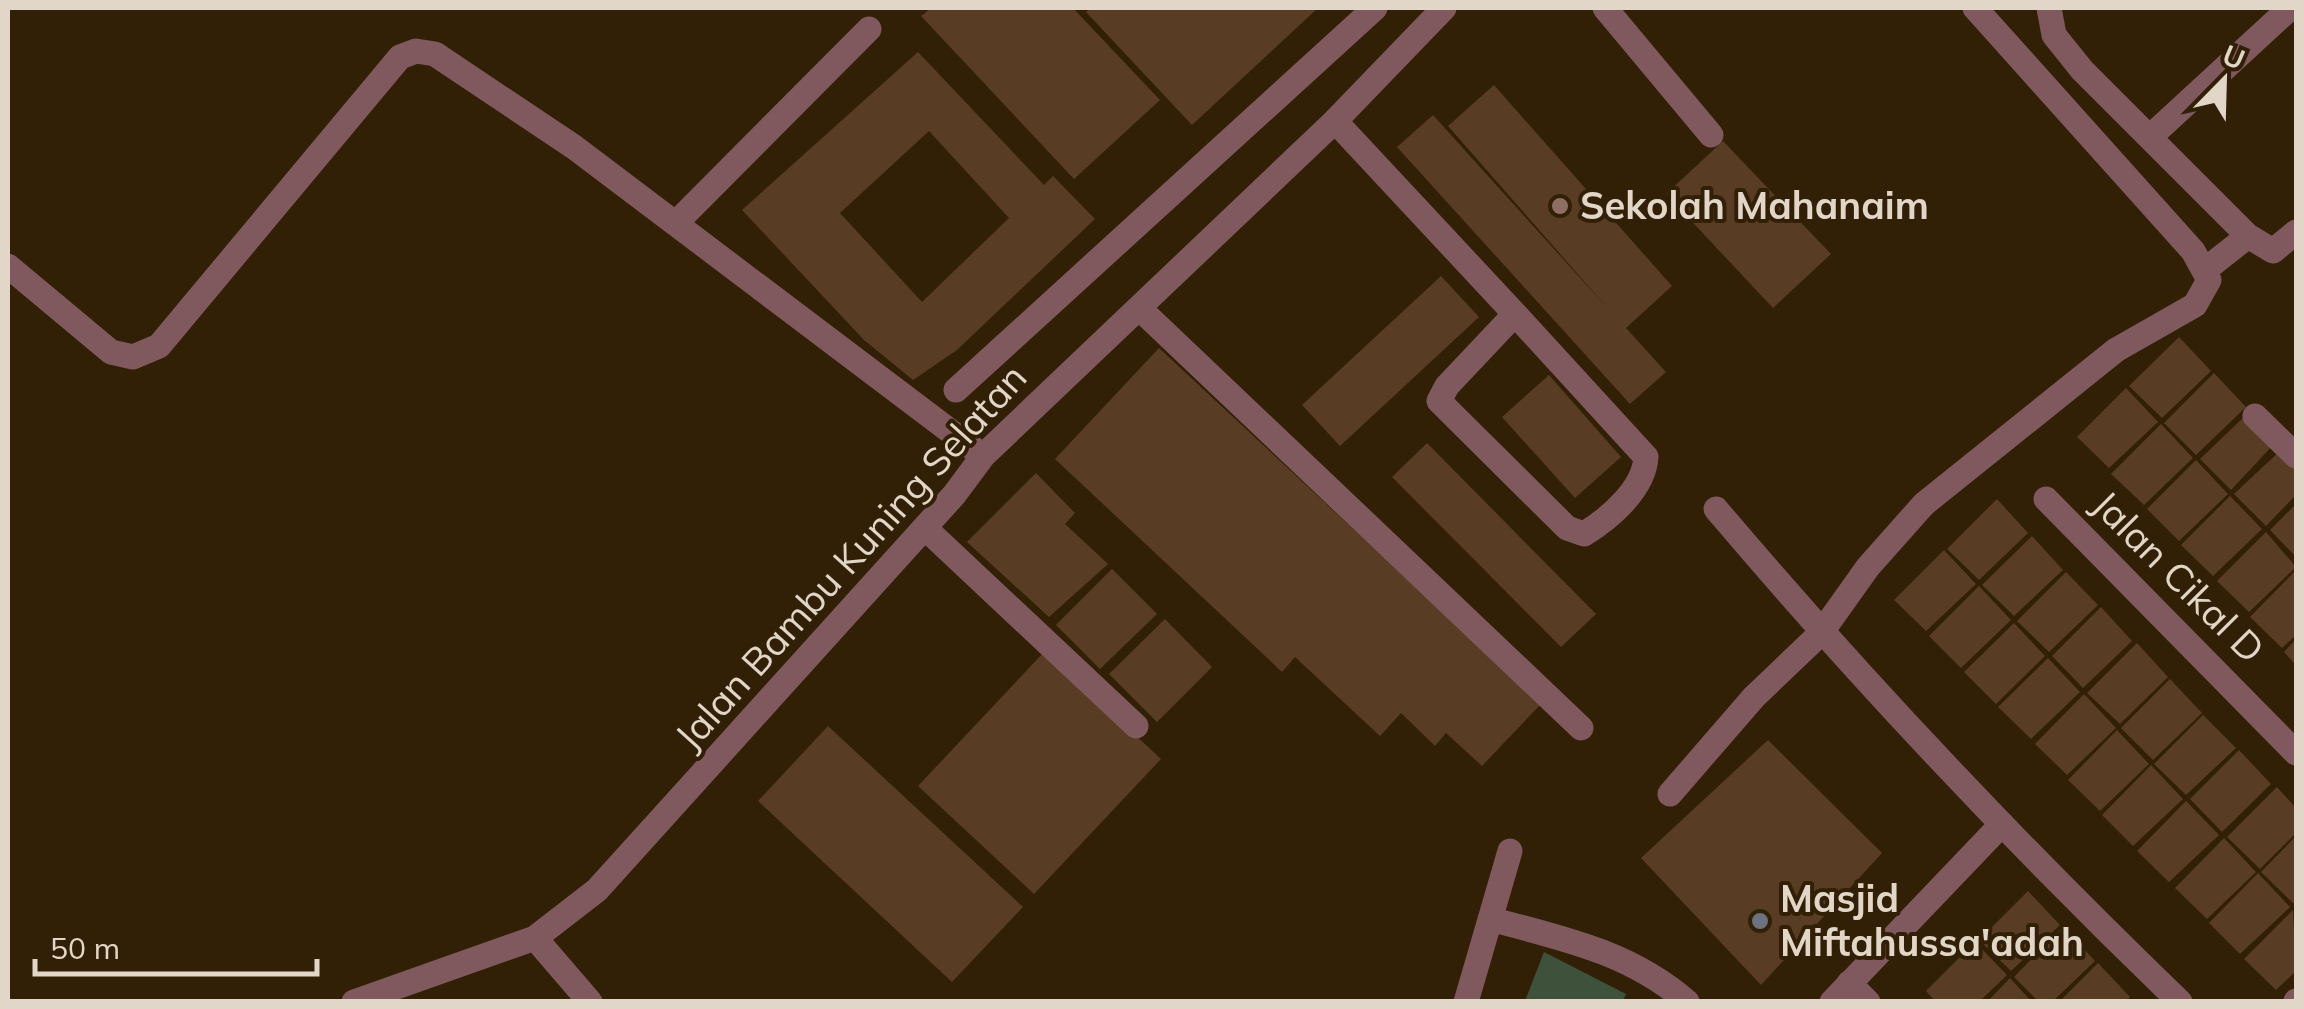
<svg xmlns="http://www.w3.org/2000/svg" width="2304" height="1009" font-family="Mulish,sans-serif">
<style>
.green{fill:#3e523b}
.building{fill:#583c24;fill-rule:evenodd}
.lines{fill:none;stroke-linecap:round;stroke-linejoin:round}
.minor{stroke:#80595e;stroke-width:25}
.education-dot{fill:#8d6e63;stroke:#312005;stroke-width:4}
.worship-dot{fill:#6b7280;stroke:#312005;stroke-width:4}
.labels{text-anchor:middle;stroke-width:8;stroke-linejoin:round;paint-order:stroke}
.poi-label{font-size:38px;font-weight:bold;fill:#e1d6c7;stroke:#312005;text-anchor:start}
.street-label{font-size:38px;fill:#e1d6c7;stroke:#312005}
</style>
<rect width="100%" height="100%" fill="#312005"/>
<!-- green -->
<path class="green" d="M1544,952L1626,994L1623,1001H1525Z"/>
<!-- building -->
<path class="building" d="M931,8H1073L1160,100L1074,179L921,16Z
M1091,8H1318L1192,125L1086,12Z
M918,52L1044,185L1053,176L1095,219L957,350L913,380L864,340L742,210ZM929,131L1009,218L922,302L840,213Z
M1494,85L1672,286L1626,328L1666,372L1630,404L1397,147L1433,115L1610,311L1448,126Z
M1723,141L1831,254L1773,308L1666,194Z
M1441,276L1479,317L1340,446L1302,405Z
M2179,337L2211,371L2162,418L2129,386Z
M1159,348L1541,704L1482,766L1446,733L1435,746L1401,713L1380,736L1295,657L1282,672L1055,459Z
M2214,373L2246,407L2196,455L2164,423Z
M1549,375L1621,457L1575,498L1502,417Z
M2126,388L2158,422L2109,468L2077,437Z
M2247,414L2275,443L2231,490L2200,459Z
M2161,424L2193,458L2144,505L2111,474Z
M1427,443L1596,614L1561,647L1392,477Z
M2281,450L2296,469V495L2266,526L2234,494Z
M2196,460L2228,494L2179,541L2147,509Z
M1036,473L1075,513L1065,524L1108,564L1049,617L967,542Z
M2230,496L2262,529L2213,576L2181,545Z
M1997,499L2028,533L1979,580L1947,549Z
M2296,504V557L2270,530Z
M2266,532L2296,567L2249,612L2217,581Z
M2032,536L2063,570L2014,616L1982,585Z
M1944,550L1976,584L1926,631L1894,600Z
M1112,569L1157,614L1100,669L1056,625Z
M2296,570V635L2282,648L2250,617Z
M2066,572L2098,605L2049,652L2017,621Z
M1979,586L2011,620L1961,668L1929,636Z
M2101,607L2132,641L2083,688L2052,656Z
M1165,619L1212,667L1157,722L1109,674Z
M2014,623L2045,656L1996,704L1964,672Z
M2296,639V665L2284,652Z
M2137,643L2168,677L2120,724L2087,693Z
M1045,651L1161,759L1034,894L918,786Z
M2048,658L2080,692L2031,739L1998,707Z
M2170,679L2202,713L2153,760L2121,728Z
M2084,694L2116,728L2067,775L2035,744Z
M2203,715L2236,748L2186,795L2154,764Z
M828,726L1023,907L952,982L758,801Z
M2117,730L2149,764L2100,811L2068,780Z
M1768,740L1882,853L1761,985L1641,858Z
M2239,750L2271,784L2222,832L2190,799Z
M2151,765L2183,799L2133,846L2102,815Z
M2277,787L2296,808V833L2260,869L2227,837Z
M2186,801L2219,835L2169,882L2137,851Z
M2296,836V900L2293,903L2261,872Z
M2224,838L2256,872L2207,919L2175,888Z
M2258,873L2290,907L2240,954L2209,923Z
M2028,891L2060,925L2011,971L1979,940Z
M2293,910L2296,971L2276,990L2244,959Z
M2063,927L2095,961L2052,1002H2039L2014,977Z
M1975,942L2007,975L1979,1002H1936L1926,991Z
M2098,963L2130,997L2125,1002H2059Z
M2010,978L2032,1002H1987Z"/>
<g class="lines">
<!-- minor -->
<path class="minor" d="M1605,8L1711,135
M2049,8L2054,35L2082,70L2248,236L2205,270
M1335,121L1515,314
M2150,137L2290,8
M676,223L869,29
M2248,236L2273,251L2296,232
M8,266L111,352L133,357L159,346L400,57L416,51L435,54L574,147L983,456
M1139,308L1581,728
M1515,314L1646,457C1644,489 1610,518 1584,534L1567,528L1439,401L1447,386Z
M956,390L1375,8
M2255,416L2296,456
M2046,499L2296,753
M1716,509C1862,681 2017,845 2180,1002
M925,528L1136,726
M1670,794L1754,697L1821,633L1868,567L1924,504L2116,350L2195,305L2209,280L2193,251L1975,8
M1490,919C1561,938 1630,952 1687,1002
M535,938L590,1002
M1849,983L1868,1002
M354,1002L535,938L597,890L954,495L983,456L1335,121L1444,8
M1466,1002L1510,851
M1832,1002L2002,824
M2296,1002V1001"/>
</g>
<!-- markers -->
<circle class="education-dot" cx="1560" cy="206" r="10"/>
<circle class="worship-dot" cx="1760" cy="921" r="10"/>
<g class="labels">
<!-- poi labels -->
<g class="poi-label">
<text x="1580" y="219">Sekolah Mahanaim</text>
<text x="1780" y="912">Masjid<tspan x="1780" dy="44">Miftahussa'adah</tspan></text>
</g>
<!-- street labels -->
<g class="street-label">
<text transform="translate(851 557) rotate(-48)" y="13">Jalan Bambu Kuning Selatan</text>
<text transform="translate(2178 577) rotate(45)" y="13">Jalan Cikal D</text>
</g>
</g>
<!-- border -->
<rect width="2304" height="1009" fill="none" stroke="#e1d6c7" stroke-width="20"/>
<!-- north arrow -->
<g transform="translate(2224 80) rotate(23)" stroke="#312005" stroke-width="8" paint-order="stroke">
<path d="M0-8L18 38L0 25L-18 38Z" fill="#e1d6c7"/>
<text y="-15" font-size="28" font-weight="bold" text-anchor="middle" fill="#e1d6c7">U</text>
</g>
<!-- scale -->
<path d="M35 959v15h282v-15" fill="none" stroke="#e1d6c7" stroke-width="5"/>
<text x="50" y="959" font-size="30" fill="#e1d6c7" stroke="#312005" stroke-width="8" paint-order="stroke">50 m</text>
</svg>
